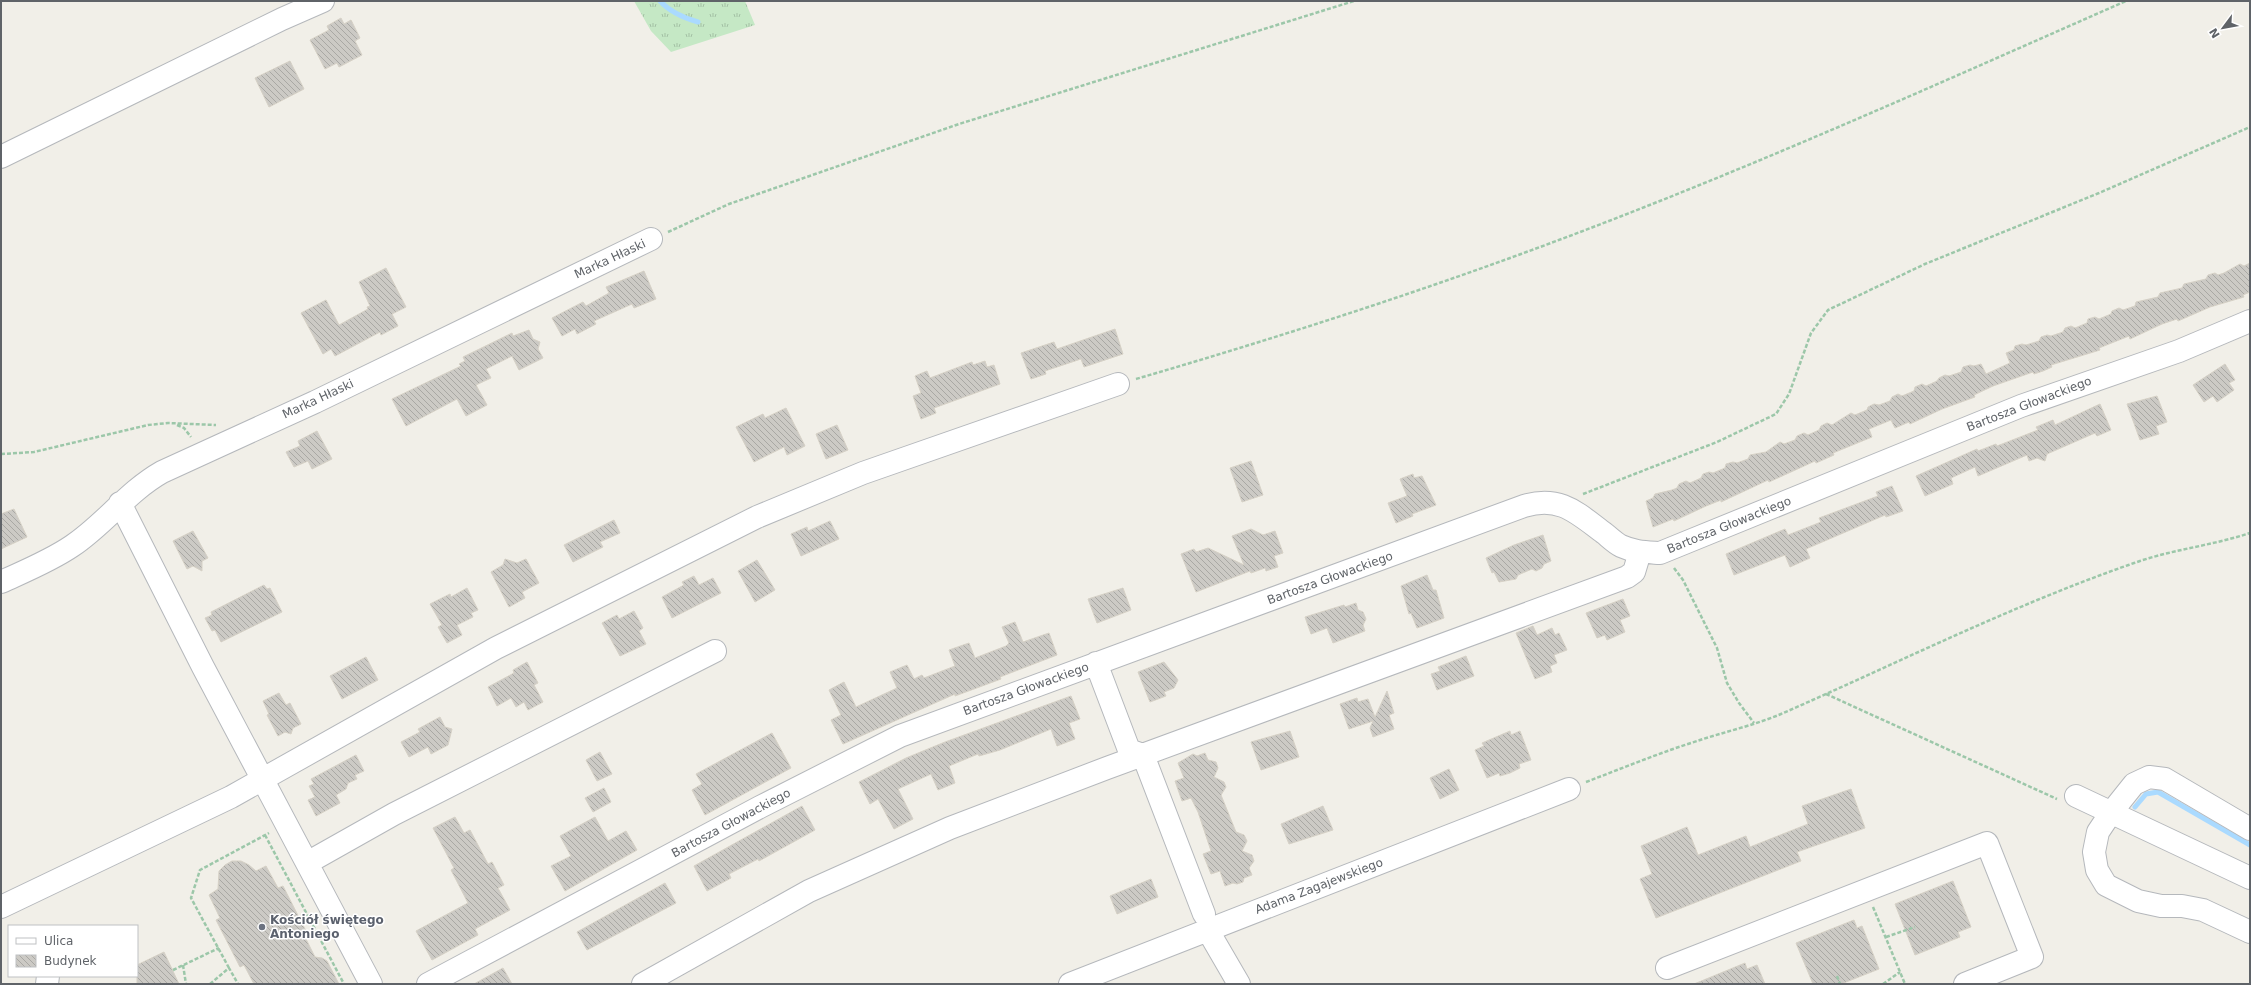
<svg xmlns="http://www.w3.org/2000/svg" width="2251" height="985" font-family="'DejaVu Sans',sans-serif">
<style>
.grass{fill:url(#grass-tufts)}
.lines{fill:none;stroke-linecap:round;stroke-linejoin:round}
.stream{stroke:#aadaff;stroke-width:5}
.building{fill:url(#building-back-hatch);stroke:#d6d1c6}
.minor-casing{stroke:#b5b8bc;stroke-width:24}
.path{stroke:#9cc7a9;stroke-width:2.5;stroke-dasharray:4 2;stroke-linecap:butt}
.minor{stroke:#fff;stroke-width:22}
.worship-dot{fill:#6b7280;stroke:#fff;stroke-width:1.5}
.labels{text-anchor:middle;stroke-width:3;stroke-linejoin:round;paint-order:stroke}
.street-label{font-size:12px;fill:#5f6368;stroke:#fff}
.worship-label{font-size:12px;font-weight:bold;fill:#5b616d;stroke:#fff;text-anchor:start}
</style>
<defs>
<pattern id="grass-tufts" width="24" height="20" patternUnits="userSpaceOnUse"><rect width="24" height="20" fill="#c5e8c5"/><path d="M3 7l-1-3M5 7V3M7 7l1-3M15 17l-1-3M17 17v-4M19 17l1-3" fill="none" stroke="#a3c0a4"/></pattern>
<pattern id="building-back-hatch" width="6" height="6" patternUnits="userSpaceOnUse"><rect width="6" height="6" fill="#cccac5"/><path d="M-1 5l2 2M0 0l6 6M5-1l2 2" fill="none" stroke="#a9a8a4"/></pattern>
</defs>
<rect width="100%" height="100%" fill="#f1efe8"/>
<!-- grass -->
<path class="grass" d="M634,1H745L755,25L671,52L651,31Z"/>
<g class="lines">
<!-- stream -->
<path class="stream" d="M660,1C670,12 684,18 698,22
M2135,807L2146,794L2158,792L2250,845"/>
</g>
<!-- building -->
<path class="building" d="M341,18L344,24L351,20L360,38L355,41L362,55L339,67L337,63L325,69L310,40L329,30L327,26Z
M290,61L304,89L269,107L255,78Z
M2250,263V292L2243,295L2244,297L2210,307L2178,321L2177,319L2162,324L2130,339L2129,336L2099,348L2100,350L2051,365L2052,367L2043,371L2034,374L2033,372L1993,386L1974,395L1975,397L1942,409L1910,424L1909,422L1895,428L1891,420L1869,429L1872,437L1833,453L1834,455L1816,463L1815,461L1769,482L1768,480L1721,502V500L1706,506L1674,521L1673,519L1653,527L1646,501L1653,498L1655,494L1672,490L1677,488L1679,484L1686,481L1690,483L1701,478L1703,474L1709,472L1713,473L1725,468L1726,464L1733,462L1737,463L1748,459L1750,455L1766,452L1780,442L1784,444L1795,440L1797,436L1804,433L1808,435L1819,430L1821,426L1827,423L1832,425L1851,413L1855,415L1867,410L1868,407L1874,404L1879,405L1890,401L1892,397L1898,394L1902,396L1914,391L1915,387L1922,384L1926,386L1937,381L1939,378L1945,375L1949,376L1961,372L1963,367L1970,365L1974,366L1981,364L1986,374L2010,363L2006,353L2014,350L2015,346L2022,344L2026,345L2039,341L2041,337L2047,335L2051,336L2063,332L2065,328L2071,326L2075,328L2087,323L2088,319L2095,317L2099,319L2111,314L2112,311L2119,308L2123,310L2135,306L2136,302L2158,297L2160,293L2182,288L2184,284L2206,279L2208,275L2215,273L2218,275L2224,273L2240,264L2244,266Z
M386,268L406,307L392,314L398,326L381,335L380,332L335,356L331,349L323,354L301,313L326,300L339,325L368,309L367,307L370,306L359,282Z
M644,271L656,299L634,308L632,304L594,321L596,324L577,334L575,329L562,336L552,318L583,302L586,306L609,293L606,287Z
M1115,329L1123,354L1084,367L1081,359L1045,371L1046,374L1031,379L1021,353L1054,342L1057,349Z
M529,330L533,339L540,342L538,349L543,358L519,370L512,356L486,369L491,378L476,385L487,405L466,416L457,399L406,426L392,399L461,366L459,364L465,361L463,357L512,333L513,336Z
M985,361L987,367L994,365L1000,384L934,408L936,413L921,419L913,396L921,393L915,376L927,371L930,378L972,362L973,365Z
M2225,364L2235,380L2229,383L2234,390L2217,402L2213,396L2204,402L2193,385Z
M2157,396L2167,422L2156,426L2159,434L2140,440L2127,404Z
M2100,404L2111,430L2097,436L2095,433L2047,454L2045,461L2037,458L2029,461L2027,455L1978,476L1975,467L1951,478L1953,484L1925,496L1916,476L1977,449L1978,451L1996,444L1997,446L2038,430L2036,427L2053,420L2055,425Z
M786,408L805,446L787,455L784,447L754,462L736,427L763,414L765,418Z
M837,425L848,450L826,459L816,434Z
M317,431L332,459L312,469L308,461L294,467L286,452L300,446L298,441Z
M1251,461L1263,495L1242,502L1230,468Z
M1413,474L1414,478L1422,476L1436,505L1412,514L1413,516L1396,523L1388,503L1407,496L1400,479Z
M1892,486L1903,511L1886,517L1885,515L1806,549L1810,558L1790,567L1785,555L1734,575L1726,554L1785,529L1788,535L1821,522L1819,518L1878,496L1876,492Z
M14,509L27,537L1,549V514Z
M614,520L620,533L600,542L603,547L573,562L564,545Z
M830,521L839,539L801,556L791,534L807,527L808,531Z
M1251,529L1263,535L1275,531L1283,553L1274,556L1278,567L1266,571L1265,568L1251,573L1250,571L1196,592L1181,554L1194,549L1196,552L1208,548L1244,565L1232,536Z
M193,531L208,558L202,561V571L193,566L187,569L173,541Z
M1543,535L1551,561L1544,564L1542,568L1536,571L1532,569L1518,575L1516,579L1499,582L1494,572L1492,573L1486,558L1514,545Z
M505,559L517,563L526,559L539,583L522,592L525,598L509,607L491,572L503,565Z
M757,560L775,590L755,602L738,571Z
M1427,575L1433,590H1436L1444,618L1417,628L1411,613L1409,614L1401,586Z
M694,576L699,585L713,578L721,593L672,618L662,597L684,585L682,582Z
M264,585L267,589L270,588L282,612L221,642L215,630L212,631L205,618L212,615L211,612Z
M467,588L478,610L471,613L473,617L457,625L462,635L447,643L438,627L442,625L430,604L450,594L451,597Z
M1123,588L1131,610L1097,623L1088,599Z
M1623,599L1630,616L1620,620L1625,632L1607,640L1605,635L1597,638L1586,613Z
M1356,603L1358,610L1363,612L1366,619L1363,625L1365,631L1333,643L1327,628L1311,634L1305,617L1344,605L1345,607Z
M634,611L643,628L639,631L646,644L620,656L602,623L617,615L619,619Z
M1015,622L1023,642L1049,633L1057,655L1000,677L1001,679L974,689L955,696V694L843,744L831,720L841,715L829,690L844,682L856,707L897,688L890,672L907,665L914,679L922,675L924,678L955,666L949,650L969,643L975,658L1006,646L1009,643L1002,627Z
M1533,626L1537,635L1552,628L1555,635L1559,633L1567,650L1554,655L1557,663L1550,666L1552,672L1535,679L1516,633Z
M1466,656L1474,676L1437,690L1431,674L1440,671L1438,667Z
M366,657L378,680L342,699L330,676Z
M527,662L538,683L534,685L543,702L528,710L524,702L516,707L511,698L497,706L488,687L514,673L513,670Z
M1164,662L1178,680L1174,688L1164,692L1166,696L1150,702L1138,672Z
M1387,691L1394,713L1389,715L1394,729L1373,737L1370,728L1373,721L1349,729L1340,704L1357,698L1358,702L1368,699L1375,717Z
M279,693L286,705L290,703L301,724L293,728L291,734L285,732L278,736L267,715L269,714L263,701Z
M1071,696L1080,719L1069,723L1075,739L1057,746L1051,729L1000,750L979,756L978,754L949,766L955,783L938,790L931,774L898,789L913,819L894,829L878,799L870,804L859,782L906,758L945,742Z
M440,717L445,727L452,729L448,745L431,754L428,747L409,757L401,742L420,732L418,729Z
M1290,731L1299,757L1261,770L1251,742Z
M1510,731L1511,735L1520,731L1531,760L1519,764L1520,768L1510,773L1500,776L1499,773L1487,778L1475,750L1484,746L1482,743Z
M772,733L791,768L705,815L692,790L702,784L696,774Z
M600,752L612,774L597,781L586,760Z
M1205,753L1208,760L1216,762L1218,768L1214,777L1224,782L1226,787L1221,795L1236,832L1244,835L1247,841L1242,851L1252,855L1254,861L1249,868L1252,875L1244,878L1243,882L1237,884L1233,883L1225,886L1220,871L1211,874L1203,854L1211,851L1198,812L1191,798L1182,801L1175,781L1184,778L1178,763L1193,754L1197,756Z
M356,755L364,771L355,775L357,779L348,783L346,789L336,795L340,803L316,816L308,800L315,797L309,786L314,784L311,779Z
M1449,769L1459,790L1440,799L1430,778Z
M604,788L611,802L593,812L585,798Z
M1851,789L1865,828L1797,852L1801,861L1656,918L1640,879L1652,874L1641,846L1687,827L1698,855L1746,836L1750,847L1808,824L1802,806Z
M802,806L815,830L759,861L758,859L729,874L731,878L707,891L694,866Z
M1323,806L1333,830L1289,844L1281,824Z
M455,817L464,833L470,830L488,864L492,862L504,885L498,888L510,910L475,929L478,935L432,960L416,931L468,903L451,870L454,868L433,828Z
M595,817L608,841L626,831L637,850L565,891L551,866L571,856L560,836Z
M232,861H241L249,865L256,871L266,866L278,888L283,886L307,933L304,935L315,957L322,958L327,961L339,984H254L244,965L240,967L216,920L220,918L209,895L218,889L219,871L225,865Z
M1151,879L1158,897L1117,914L1110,896Z
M1953,881L1971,927L1958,932L1960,937L1915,955L1895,904Z
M665,883L676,903L587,950L577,932Z
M1854,920L1857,928L1862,926L1879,969L1841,984H1813L1796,943Z
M164,952L179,984H137V965Z
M1745,963L1747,969L1757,965L1765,984H1694Z
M503,968L512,984H474Z"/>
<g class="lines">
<!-- minor casing -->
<g class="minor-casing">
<path id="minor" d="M1,157L282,19L323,1
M120,503L203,667L371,984
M1,582C25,571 50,561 72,546C105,524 127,492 162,472L315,402L651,239
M1096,663L1129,750L1143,755L1204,914
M2076,796L2250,878
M2250,829L2165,779L2149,777L2134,784L2110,814L2098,832L2094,852L2097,870L2106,885L2138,901L2161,906H2182L2203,910L2250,932
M307,863L394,814L715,651
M1,907L231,797L496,648L757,517L863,473L1118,384
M1207,929L1239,984
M1667,968L1987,843L2032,957L1965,984
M47,984L48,976
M428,984L760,807L900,736L1524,506C1560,495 1577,513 1604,533C1609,537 1615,543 1621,546C1634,552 1646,552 1660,553L2021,406L2179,351L2250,321
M643,984L809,891L950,828L1107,768L1627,577L1634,572L1640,552
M1070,984L1569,789"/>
</g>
<!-- path -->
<path class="path" d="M668,232L729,204L959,124L1354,1
M1136,379C1266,341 1395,300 1521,254C1727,179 1926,89 2126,1
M177,425L184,428L191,437
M1,454L34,452L148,425L168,423L216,425
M1583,494L1717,442L1776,414L1789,394L1811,333L1828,310L1925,264L2099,193L2250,127
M1674,568L1683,580L1717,648L1727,683L1739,703L1754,723
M1826,694L2057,799
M1586,782C1623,768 1659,753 1697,741C1724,732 1755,725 1781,714C1900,662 2017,603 2140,561C2176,549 2214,545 2250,533
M265,835L344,984
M1873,907L1905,984
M1886,937L1915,927
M183,965L186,984
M229,968L191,898L200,870L269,833
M173,970L219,948
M1837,976L1840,984
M210,984L229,968L238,984
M1883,984L1900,972"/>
<!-- minor -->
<use href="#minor" class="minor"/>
</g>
<!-- markers -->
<circle class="worship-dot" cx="262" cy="927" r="4"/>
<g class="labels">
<!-- street labels -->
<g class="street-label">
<text transform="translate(610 259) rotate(-25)" y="4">Marka Hłaski</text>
<text transform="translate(318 399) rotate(-25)" y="4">Marka Hłaski</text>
<text transform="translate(2029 404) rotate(-21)" y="4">Bartosza Głowackiego</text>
<text transform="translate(1729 525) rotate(-22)" y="4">Bartosza Głowackiego</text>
<text transform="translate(1330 578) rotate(-20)" y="4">Bartosza Głowackiego</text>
<text transform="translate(1026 689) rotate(-20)" y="4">Bartosza Głowackiego</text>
<text transform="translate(731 823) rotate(-28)" y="4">Bartosza Głowackiego</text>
<text transform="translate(1319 886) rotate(-21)" y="4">Adama Zagajewskiego</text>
</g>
<!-- worship labels -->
<g class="worship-label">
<text x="270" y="924">Kościół świętego<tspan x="270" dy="14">Antoniego</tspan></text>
</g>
</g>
<!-- border -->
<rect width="2251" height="985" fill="none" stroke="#5f6368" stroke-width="4"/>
<!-- legend -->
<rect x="8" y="925" width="130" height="52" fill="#ffffff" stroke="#bfc1c3"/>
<rect x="16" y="938" width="20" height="6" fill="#ffffff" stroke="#bfc1c3"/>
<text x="44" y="945" font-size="12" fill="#5f6368">Ulica</text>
<rect x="16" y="955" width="20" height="12" fill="url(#building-back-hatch)" stroke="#bfc1c3"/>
<text x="44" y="965" font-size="12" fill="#5f6368">Budynek</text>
<!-- north arrow -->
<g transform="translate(2223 28) rotate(238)" stroke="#ffffff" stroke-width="3" paint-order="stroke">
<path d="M0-3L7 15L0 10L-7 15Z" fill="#5f6368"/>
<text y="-6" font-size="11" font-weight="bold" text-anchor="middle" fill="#5f6368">N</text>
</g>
</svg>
